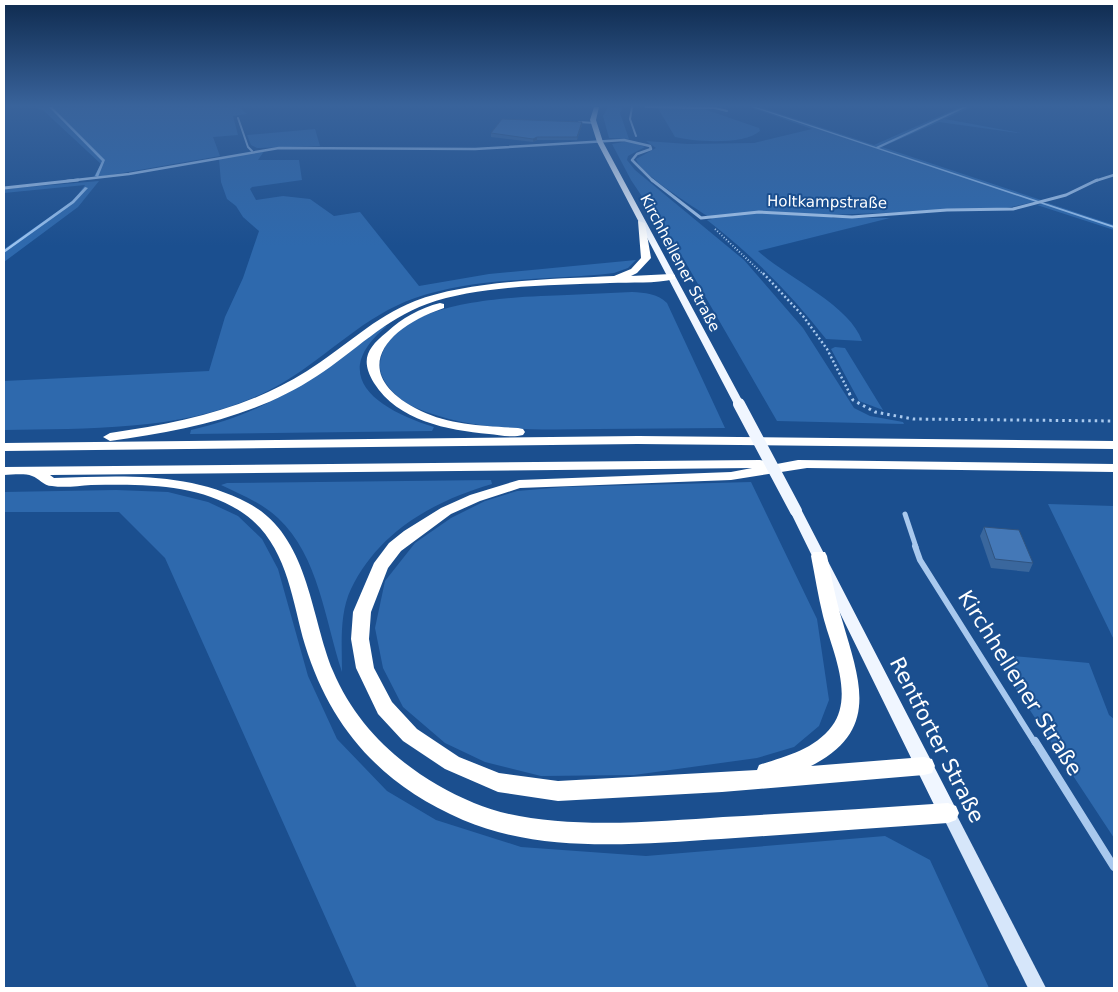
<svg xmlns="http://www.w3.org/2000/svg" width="1118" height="992" font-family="'DejaVu Sans',sans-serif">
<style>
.green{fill:#2e69ad}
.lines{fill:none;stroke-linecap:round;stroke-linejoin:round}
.stream{fill:#9cc4f0;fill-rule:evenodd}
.path-far2{stroke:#a9c9ee;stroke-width:2;stroke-dasharray:1 2;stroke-linecap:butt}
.path-far1{stroke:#a9c9ee;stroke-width:2.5;stroke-dasharray:2 2.5;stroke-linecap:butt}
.path{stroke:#a9c9ee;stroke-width:3;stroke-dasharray:2.5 4;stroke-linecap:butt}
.lane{stroke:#a9c9ee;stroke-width:2}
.street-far4{stroke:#a9c9ee;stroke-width:2.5}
.street-far3{stroke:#a9c9ee;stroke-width:3}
.street-far2{stroke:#a9c9ee;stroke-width:5}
.street-far1{stroke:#a9c9ee;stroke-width:6}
.street{stroke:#a9c9ee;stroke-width:8}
.secondary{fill:#d6e6fa;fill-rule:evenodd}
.primary{fill:#f0f6ff;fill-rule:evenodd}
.highway{fill:#fff;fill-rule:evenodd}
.primary-bridge{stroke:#f0f6ff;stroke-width:12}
.wall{fill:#3a679d}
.shaded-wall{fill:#305480}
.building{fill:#4478b7;stroke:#305480}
.labels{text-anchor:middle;stroke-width:4;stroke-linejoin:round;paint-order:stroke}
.far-street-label{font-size:15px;fill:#fff;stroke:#1b4f8f}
.near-street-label{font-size:21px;fill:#fff;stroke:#1b4f8f}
</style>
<rect width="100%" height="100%" fill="#1b4f8f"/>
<!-- green -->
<path class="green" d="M31,107H239L247,114L233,116L238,135L213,137L220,156L93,178L101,164L43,110Z
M608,107H623L620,113L629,139L609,138L603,116Z
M749,107H760L874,145L960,107H972L945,119L1026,134L939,122L882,147L1041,200L1007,208L829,215L833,218H890L758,251C786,277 850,305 862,341L826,339C791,294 752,255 707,220L712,219C697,209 640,174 636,159L656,148L646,141L688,144L754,143L812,129Z
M662,108H701L759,128L760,131C745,145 695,142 675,137L659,110Z
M315,129L320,146L257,148L251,145L247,135Z
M629,141L645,147L628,156L627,160L635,170L744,260L803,328L854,408L870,416L903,422L904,424L777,421L683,258L631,180L612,144Z
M265,150L258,160H299L302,180L252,187L250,189L256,200L283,196L310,199L334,216L360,212L419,286L489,274L636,260L628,268L614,273C548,281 478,276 415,298C364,316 329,355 284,382C200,432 98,428 4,430V381L209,371L225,317L243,278L259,231L243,217L236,206L227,199L221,182L219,159Z
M99,181L78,207L4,262V249L74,200L85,185L4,193V189Z
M1048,203L1114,225V230L1037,205Z
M632,292C645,293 657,293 667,303L725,428C682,428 639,429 596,429C536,430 471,432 414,407C400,401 379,382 380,365C386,298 518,297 567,295C589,294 610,293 632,292Z
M387,326C325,377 381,411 434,427L432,431L190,434L191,430C271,412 317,375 382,327Z
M835,347L845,348L883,410L859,401L831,349Z
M491,480L492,484C434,501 379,531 351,589C339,614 342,645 342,672C325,621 319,556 278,518C262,503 240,494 221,485L227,483Z
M751,482L817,619L829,700L819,726L794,747L757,758L634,775L541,776L485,762L445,743L403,707L383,668L375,628L385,581L415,543L451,518L485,501L517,491L564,487Z
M116,490L168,492L208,502L238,516L262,539L278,569L308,676L337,739L387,791L436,820L521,847L646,856L885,836L930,860L989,988H357L165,558L119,512H4V492Z
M1048,504L1114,506V640Z
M993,654L1089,663L1109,715L1114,719V838Z"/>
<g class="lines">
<!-- stream -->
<path class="stream" d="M49,107H52L105,160L98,177L95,176L102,161Z
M752,107H756L876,147L963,107H967L879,148L1114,226V228Z
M85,187L88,188L74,203L4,253V250L72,201Z"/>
<!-- path-far2 -->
<path class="path-far2" d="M715,229L764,275"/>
<!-- path-far1 -->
<path class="path-far1" d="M763,273L803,316L827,349L850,394"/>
<!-- path -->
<path class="path" d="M849,393L853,400L875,412L913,419L1114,421"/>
<!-- lane -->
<path class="lane" d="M632,107L630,119L636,136
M646,107L715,108L727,111
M238,118L248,147L252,151
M579,122L594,123"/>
<!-- street-far4 -->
<path class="street-far4" d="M67,181L129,174L279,148L475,149L624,140L650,146L651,149L637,154L632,160L653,181
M1095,181L1114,175"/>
<!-- street-far3 -->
<path class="street-far3" d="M652,180L701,218L759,212L852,217L947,210L1013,209L1066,195L1097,180
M4,188L78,180"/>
<!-- street-far2 -->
<path class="street-far2" d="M905,514L916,547"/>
<!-- street-far1 -->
<path class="street-far1" d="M915,546L920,560L1035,743"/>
<!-- street -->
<path class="street" d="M1035,741L1114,867"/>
<!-- secondary -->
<path class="secondary" d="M948,806L953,808L1046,988H1028L941,813L943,808Z"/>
<!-- primary -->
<path class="primary" d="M594,107H599L596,120L603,142L744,404L743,406H735L734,404L597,142L590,120Z
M796,507L802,511L955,807L957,813L955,819L948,822L941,819L790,511Z"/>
<!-- highway -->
<path class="highway" d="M638,221L645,223L651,258L637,273L631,276L671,274L675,275V279C655,284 631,282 610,283C555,285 480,285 427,304C385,319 354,352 317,376C255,417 183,431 110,441L103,437L110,433C180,423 247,409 307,371C344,348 374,317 415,301C470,280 556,279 614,276L631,269L641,258Z
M440,303L444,304V308C384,328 346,374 421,411C450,425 486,426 518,428L523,429L525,432L523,435C512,438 499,435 489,434C447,430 398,421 374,383C360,360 367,348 387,332C402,318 420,308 440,303Z
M638,436L1114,441V449L638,444L4,451V443Z
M760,460L765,461L767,464L766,466L798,460L1114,464V472L807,468L731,480L520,488L480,501L451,514L401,551L388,568L371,612L369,639L374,668L392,702L417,729L459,757L499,773L558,781L757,770L759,765C786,756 814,750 832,726C855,695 831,648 823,616C818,596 815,576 811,556L813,552H825L827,556C832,579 836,601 843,623C860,682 880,731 811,766L924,757L932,759L935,766L932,773L924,775L722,792L558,801L498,792L445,769L403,741L378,714L356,668L351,639L353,612L374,563L389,543L404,531L441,508L470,495L519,480L731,472L752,468L50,475L54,478C120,476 188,471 248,503C309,535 310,615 333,671C359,733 412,777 474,803C542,832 650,822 723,817C798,813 873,808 948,803L956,806L959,813L956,820L948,823C872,828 797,834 721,839C637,844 543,854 463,820C382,785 331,729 305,645C291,597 287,541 240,511C197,483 141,484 91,485C78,486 64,488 52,486C43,486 39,478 32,476C24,473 12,475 4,475V467Z"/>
<!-- primary-bridge -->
<path class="primary-bridge" d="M739,404L796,511"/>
</g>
<!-- wall -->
<path class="wall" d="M582,125L577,140H537L533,142L491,137V133Z
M984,527L1033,563L1029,572L991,568L980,536Z"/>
<!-- shaded-wall -->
<path class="shaded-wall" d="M582,122V125L577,140V137Z
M537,137V140L533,142V139Z"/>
<!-- building -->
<path class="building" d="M502,119L582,122L577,137H537L533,139L491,133Z
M984,527L1019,530L1033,563L995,559Z"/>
<!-- sky -->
<linearGradient id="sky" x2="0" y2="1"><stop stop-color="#0f2b4f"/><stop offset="0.43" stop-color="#39639b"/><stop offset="1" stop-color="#39639b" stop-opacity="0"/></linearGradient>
<rect width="1118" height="246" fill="url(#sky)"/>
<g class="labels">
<!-- far-street labels -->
<g class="far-street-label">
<text transform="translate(827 202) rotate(1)" y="5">Holtkampstraße</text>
<text transform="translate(680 263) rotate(62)" y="5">Kirchhellener Straße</text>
</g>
<!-- near-street labels -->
<g class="near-street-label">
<text transform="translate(1020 683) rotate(58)" y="7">Kirchhellener Straße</text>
<text transform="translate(937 740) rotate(63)" y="7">Rentforter Straße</text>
</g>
</g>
<!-- border -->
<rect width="1118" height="992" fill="none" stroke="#ffffff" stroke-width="10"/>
</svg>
